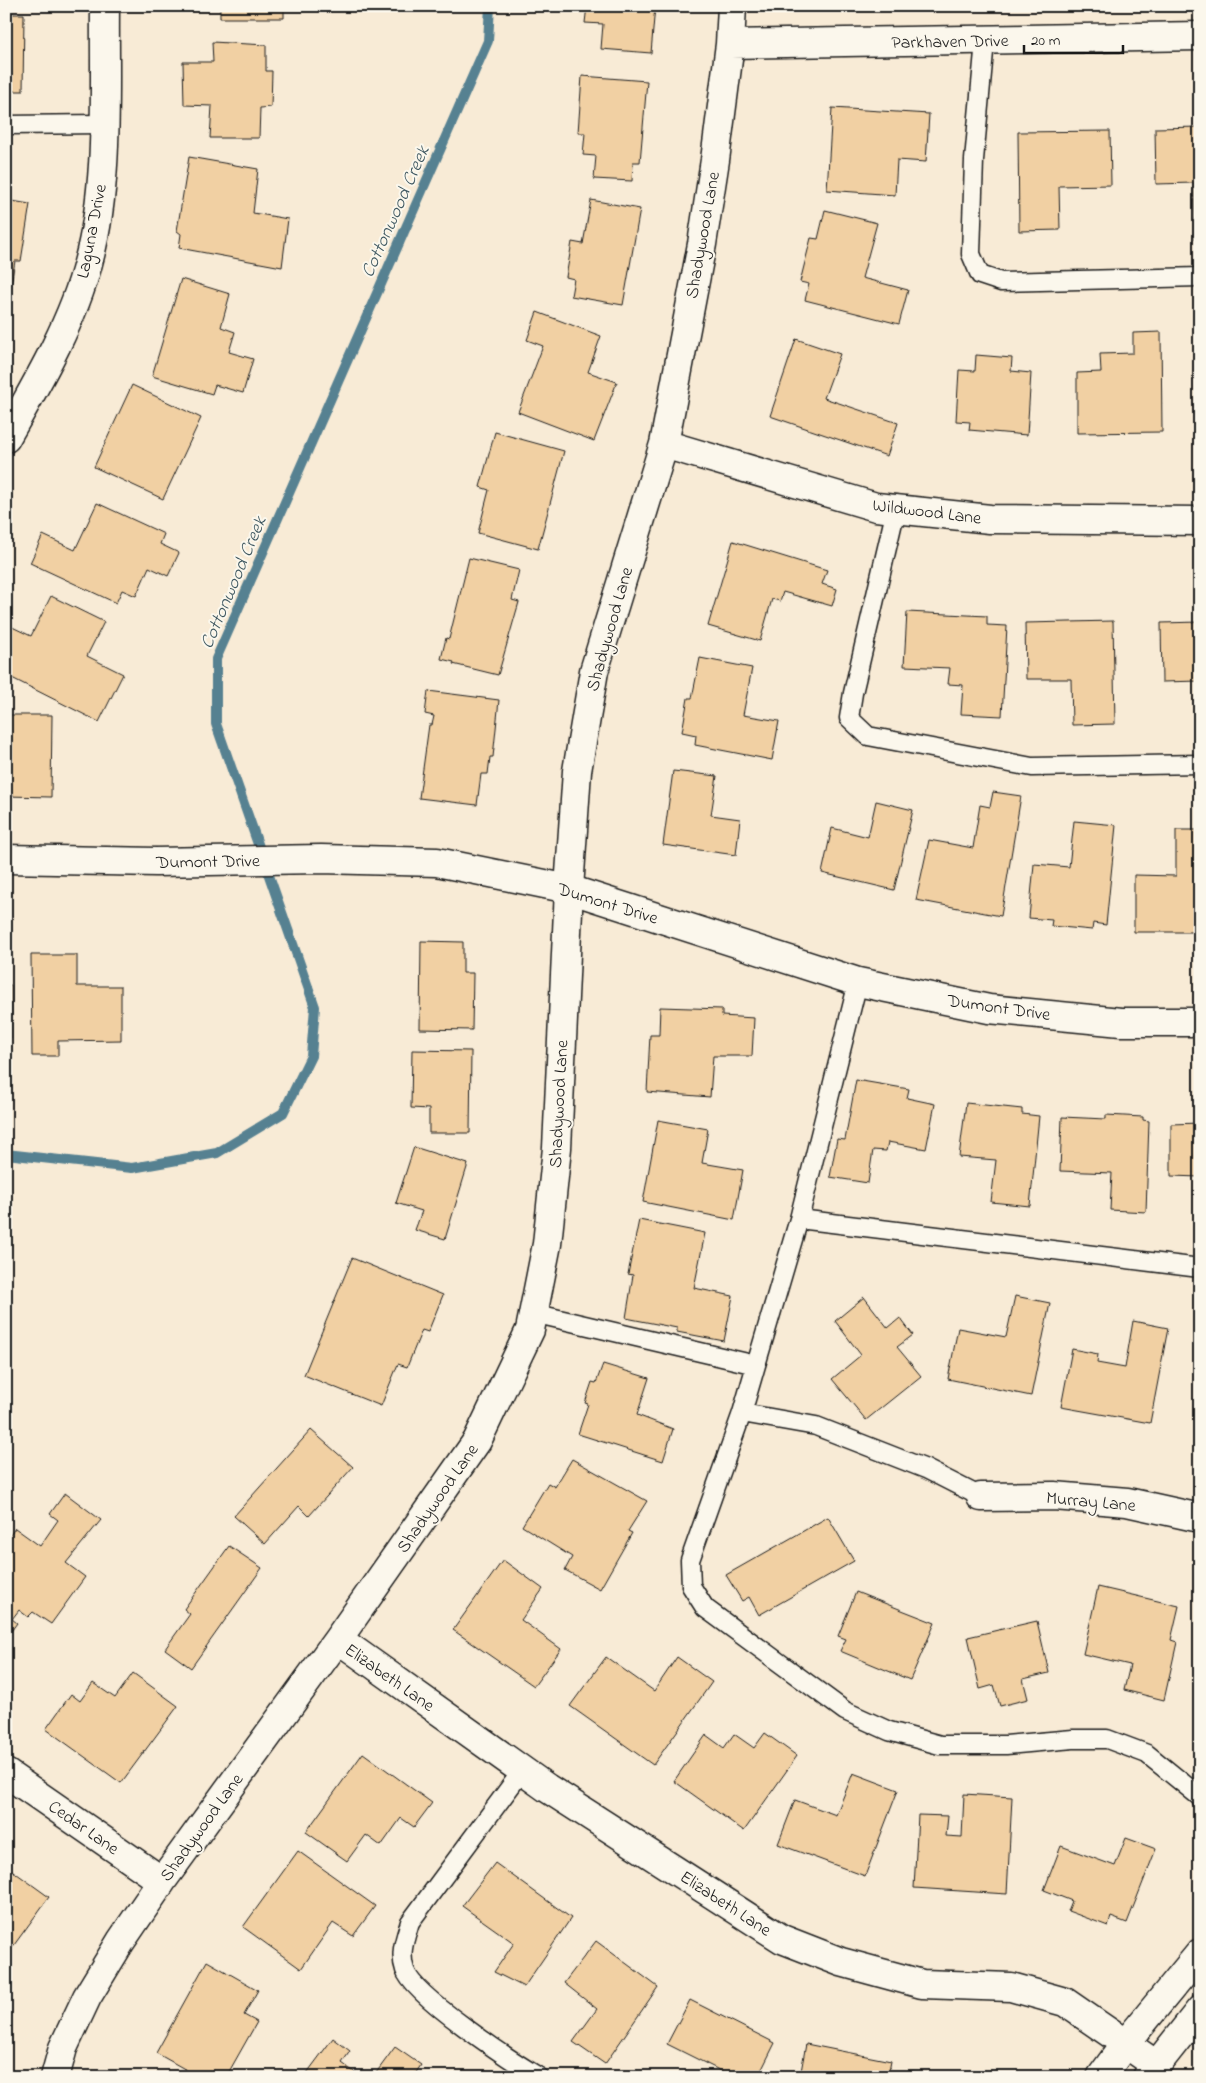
<svg xmlns="http://www.w3.org/2000/svg" width="1206" height="2083" font-family="'Indie Flower',sans-serif">
<style>
.lines{fill:none;stroke-linecap:round;stroke-linejoin:round}
.stream{stroke:#578191;stroke-width:10}
.building{fill:#f1d0a3;stroke:#1c1c1c}
.lane-casing{stroke:#1c1c1c;stroke-width:21}
.street-casing{stroke:#1c1c1c;stroke-width:31}
.secondary-casing{stroke:#1c1c1c;stroke-width:31}
.lane{stroke:#fbf7ec;stroke-width:18}
.street{stroke:#fbf7ec;stroke-width:28}
.secondary{stroke:#fbf7ec;stroke-width:28}
.labels{text-anchor:middle;stroke-width:4;stroke-linejoin:round;paint-order:stroke}
.street-label{font-size:18px;fill:#1c1c1c;stroke:#fbf7ec}
.water-label{font-size:19px;font-style:italic;fill:#3e5760;stroke:#fbf7ec}
</style>
<rect width="100%" height="100%" fill="#f8ebd6"/>
<filter id="ink" filterUnits="userSpaceOnUse"><feTurbulence type="fractalNoise" baseFrequency=".02" numOctaves="2"/><feDisplacementMap in="SourceGraphic" scale="10" xChannelSelector="R" yChannelSelector="G"/><feConvolveMatrix kernelMatrix="1 2 1 2 8 2 1 2 1" color-interpolation-filters="sRGB"/></filter>
<g filter="url(#ink)">
<g class="lines">
<!-- stream -->
<path class="stream" d="M6,1154L132,1168L217,1153L283,1113L311,1056L315,1007L216,724V659L488,41L490,6"/>
</g>
<!-- building -->
<path class="building" d="M220,6H284V18H220Z
M587,6H655L651,53L601,49L603,24L585,23Z
M6,14H24L23,91H6Z
M212,42L266,45V71H272L271,107L260,108L259,138H210L212,106L184,105L183,62H213Z
M582,76L647,81L640,162H633L632,181L594,179L596,156L583,155L585,133H578Z
M832,108L929,114L926,162L897,160L895,195L827,190Z
M1200,127V239H1195L1194,183L1156,184L1155,128Z
M1110,131L1111,185L1059,186L1060,230L1019,231L1018,132Z
M189,157L258,169L253,213L288,219L282,267L179,248L181,234L177,231Z
M6,200L30,204L21,261H15L7,308Z
M591,200L640,209L623,305L571,296L574,279L566,277L572,242L583,244Z
M825,210L877,223L862,278L908,290L899,324L805,300L809,284L800,282L811,238L818,239Z
M181,279L230,294L221,327L235,332L229,352L253,359L243,393L215,385L212,394L152,376Z
M537,312L601,336L588,372L617,382L594,441L518,412L543,346L527,340Z
M1161,332L1162,432L1077,433V373L1101,372L1100,354L1133,353V333Z
M796,339L840,354L824,398L898,423L887,456L770,416Z
M976,355L1012,358L1011,371L1031,373L1027,435L969,430L970,422L956,421L959,370L975,371Z
M132,385L201,418L163,499L94,467Z
M495,432L564,451L538,549L478,533L489,490L480,487Z
M97,503L164,534L160,544L179,553L168,576L149,567L136,596L122,590L116,603L30,563L43,535L75,550Z
M733,541L827,570L822,584L837,589L832,606L783,592L780,601L772,599L760,641L708,626Z
M469,558L519,570L512,600L519,602L498,675L453,664L454,662L441,659L446,638L449,639Z
M51,596L104,622L87,656L123,674L99,722L6,675V628L8,625L31,636Z
M907,612L987,616V625L1007,626L1002,716L961,714L963,685L948,684L950,668L904,666Z
M1113,621L1115,724L1072,725L1071,679H1026L1025,623Z
M1200,622V681L1162,682L1161,623Z
M700,658L752,668L743,715L779,721L772,760L695,745L696,735L682,732L688,698H692Z
M428,691L499,700L493,757H490L488,774H481L477,805L419,798L429,725H432L434,716L425,714Z
M6,715H52L51,797L6,796Z
M673,771L717,776L711,815L740,819L736,855L663,845Z
M993,792L1021,796L1001,916L916,900L929,840L973,848L980,805L990,807Z
M876,801L913,810L894,890L822,873L832,828L868,837Z
M1074,821L1116,825L1106,925L1093,923L1092,930L1051,926L1052,920L1029,918L1034,864L1069,867Z
M1176,830H1200V932H1134V875L1176,876Z
M421,941L463,942V973H473L472,1030L420,1029Z
M31,955H77V986H121V1040L58,1041V1056H32Z
M6,985H11V1038H6Z
M660,1007L722,1009V1016L754,1018L752,1056H713L710,1097L647,1092L650,1035H659Z
M412,1050L471,1051L470,1133H429V1109L411,1108Z
M856,1080L909,1089L907,1098L935,1104L926,1149L888,1142L886,1151L873,1150L868,1183L830,1177L837,1139L845,1140Z
M966,1103L1022,1109V1114L1039,1116L1030,1206L991,1202L996,1160L959,1157Z
M1106,1115L1143,1117V1120L1149,1121L1146,1212L1110,1210L1112,1173L1060,1171L1062,1117L1106,1119Z
M658,1120L708,1129L702,1163L743,1170L734,1220L643,1202Z
M1200,1123V1177L1171,1176V1124Z
M414,1147L468,1164L445,1239L415,1230L422,1211L396,1203Z
M639,1220L705,1233L694,1288L733,1296L724,1341L677,1332V1328L626,1318L633,1275L628,1274Z
M352,1258L443,1295L428,1332L422,1330L407,1367L398,1364L381,1406L304,1375Z
M1015,1296L1050,1303L1031,1396L948,1379L958,1328L1006,1337Z
M864,1297L888,1328L900,1318L913,1335L897,1347L921,1376L866,1420L832,1379L861,1355L835,1321Z
M1133,1321L1168,1328L1150,1423L1061,1407L1072,1349L1098,1354L1097,1363L1125,1368Z
M603,1364L649,1378L637,1415L673,1429L663,1461L578,1434L588,1404L585,1403L592,1382L596,1383Z
M311,1430L353,1467L309,1516L299,1506L265,1544L234,1516Z
M572,1459L647,1501L628,1531L632,1533L600,1589L565,1570L572,1557L522,1526L548,1483L555,1487Z
M65,1493L101,1520L66,1563L85,1577L51,1624L33,1612L28,1617L19,1610L12,1619L17,1623L6,1638V1541L15,1528L40,1546L58,1520L50,1514Z
M828,1517L854,1561L759,1615L749,1597L742,1601L726,1575Z
M229,1546L262,1568L191,1668L165,1649L190,1614L184,1609Z
M503,1560L543,1589L521,1620L561,1649L534,1686L453,1630Z
M1098,1587L1179,1606L1171,1640L1177,1642L1164,1700L1124,1690L1130,1665L1083,1654Z
M856,1592L935,1623L910,1680L840,1651L846,1639L838,1636Z
M1037,1621L1049,1673L1023,1679L1028,1699L1000,1706L994,1685L980,1689L968,1637Z
M606,1657L654,1691L677,1657L712,1682L653,1765L570,1706Z
M133,1673L178,1706L121,1783L46,1729L71,1694L80,1701L93,1683L115,1698Z
M765,1733L797,1756L744,1831L674,1781L706,1735L724,1748L734,1734L754,1748Z
M363,1753L432,1803L414,1827L401,1818L381,1846L366,1835L347,1861L306,1832Z
M853,1773L898,1790L865,1876L778,1844L795,1800L836,1815Z
M964,1794L1012,1797L1007,1894L914,1888L918,1815L948,1816L946,1836L962,1837Z
M1126,1838L1156,1849L1127,1923L1111,1917L1108,1926L1068,1911L1072,1901L1044,1890L1061,1846L1115,1866Z
M298,1851L375,1906L353,1936L333,1923L301,1969L243,1927Z
M495,1863L571,1918L524,1987L494,1972L514,1943L462,1906Z
M6,1866L49,1897L6,1956Z
M596,1941L658,1987L605,2064L573,2042L597,2009L564,1983Z
M207,1961L258,1990L244,2015L257,2022L226,2077H199L156,2053Z
M690,2000L775,2043L758,2077H723L725,2073L667,2044Z
M333,2038L350,2051L342,2063L361,2077H304Z
M806,2044L891,2061L888,2077H800Z
M395,2047L421,2065L413,2077H373Z
M912,2071L959,2077H911Z"/>
<g class="lines">
<!-- lane casing -->
<g class="lane-casing">
<path id="lane" d="M985,41L974,160L971,254L980,275L1001,282L1200,277
M6,125L103,124
M896,509L853,693L849,718L868,736L1032,767L1200,764
M858,982L799,1219L756,1365L742,1413L690,1560L691,1586L705,1608L845,1711L889,1731L940,1745H1006L1073,1739H1107L1147,1754L1200,1797
M799,1219L1200,1268
M533,1313L756,1365
M742,1413L816,1426L926,1469L981,1497
M522,1771L410,1922C405,1939 399,1953 405,1970C413,1996 512,2061 539,2077"/>
</g>
<!-- street casing -->
<g class="street-casing">
<path id="street" d="M730,44L1200,36
M6,438C36,385 73,322 88,263C110,183 104,89 105,6
M664,444L876,507L990,519L1200,521
M981,1497L1054,1496L1127,1502L1200,1518
M338,1639L547,1788L782,1939L841,1962L922,1984L1011,1987L1065,2002L1155,2064
M6,1773L162,1881
M55,2077L63,2048L87,1997L121,1941L162,1881L338,1639L477,1441L530,1330L547,1244L557,1148L569,889L577,771L594,671L664,444L702,244L715,160L730,44L732,6"/>
</g>
<!-- secondary casing -->
<g class="secondary-casing">
<path id="secondary" d="M6,859L156,862L321,859L437,862L569,889L858,982L989,1009L1121,1022H1200
M1101,2077L1125,2044L1200,1953
M1147,2077L1200,2010"/>
</g>
<!-- lane -->
<use href="#lane" class="lane"/>
<!-- street -->
<use href="#street" class="street"/>
<!-- secondary -->
<use href="#secondary" class="secondary"/>
</g>
</g>
<g class="labels">
<!-- street labels -->
<g class="street-label">
<text transform="translate(950 41) rotate(-1)" y="6">Parkhaven Drive</text>
<text transform="translate(91 231) rotate(-79)" y="6">Laguna Drive</text>
<text transform="translate(702 235) rotate(-80)" y="6">Shadywood Lane</text>
<text transform="translate(927 511) rotate(7)" y="6">Wildwood Lane</text>
<text transform="translate(609 629) rotate(-74)" y="6">Shadywood Lane</text>
<text transform="translate(208 861) rotate(-1)" y="6">Dumont Drive</text>
<text transform="translate(608 903) rotate(17)" y="6">Dumont Drive</text>
<text transform="translate(999 1007) rotate(8)" y="6">Dumont Drive</text>
<text transform="translate(558 1104) rotate(-87)" y="6">Shadywood Lane</text>
<text transform="translate(437 1498) rotate(-55)" y="6">Shadywood Lane</text>
<text transform="translate(1091 1501) rotate(5)" y="6">Murray Lane</text>
<text transform="translate(390 1677) rotate(35)" y="6">Elizabeth Lane</text>
<text transform="translate(84 1827) rotate(35)" y="6">Cedar Lane</text>
<text transform="translate(201 1827) rotate(-54)" y="6">Shadywood Lane</text>
<text transform="translate(726 1903) rotate(33)" y="6">Elizabeth Lane</text>
</g>
<!-- water labels -->
<g class="water-label">
<text transform="translate(394 211) rotate(-66)" y="7">Cottonwood Creek</text>
<text transform="translate(232 582) rotate(-67)" y="7">Cottonwood Creek</text>
</g>
</g>
<!-- margin -->
<rect width="1206" height="2083" fill="none" stroke="#fbf7ec" stroke-width="25"/>
<rect x="12" y="12" width="1181" height="2058" fill="none" stroke="#1c1c1c" stroke-width="2" filter="url(#ink)"/>
<!-- scale -->
<path d="M1024 45v8h99v-8" fill="none" stroke="#1c1c1c" stroke-width="2.5"/>
<text x="1031" y="45" font-size="15" fill="#1c1c1c" stroke="#fbf7ec" stroke-width="4" paint-order="stroke">20 m</text>
</svg>
